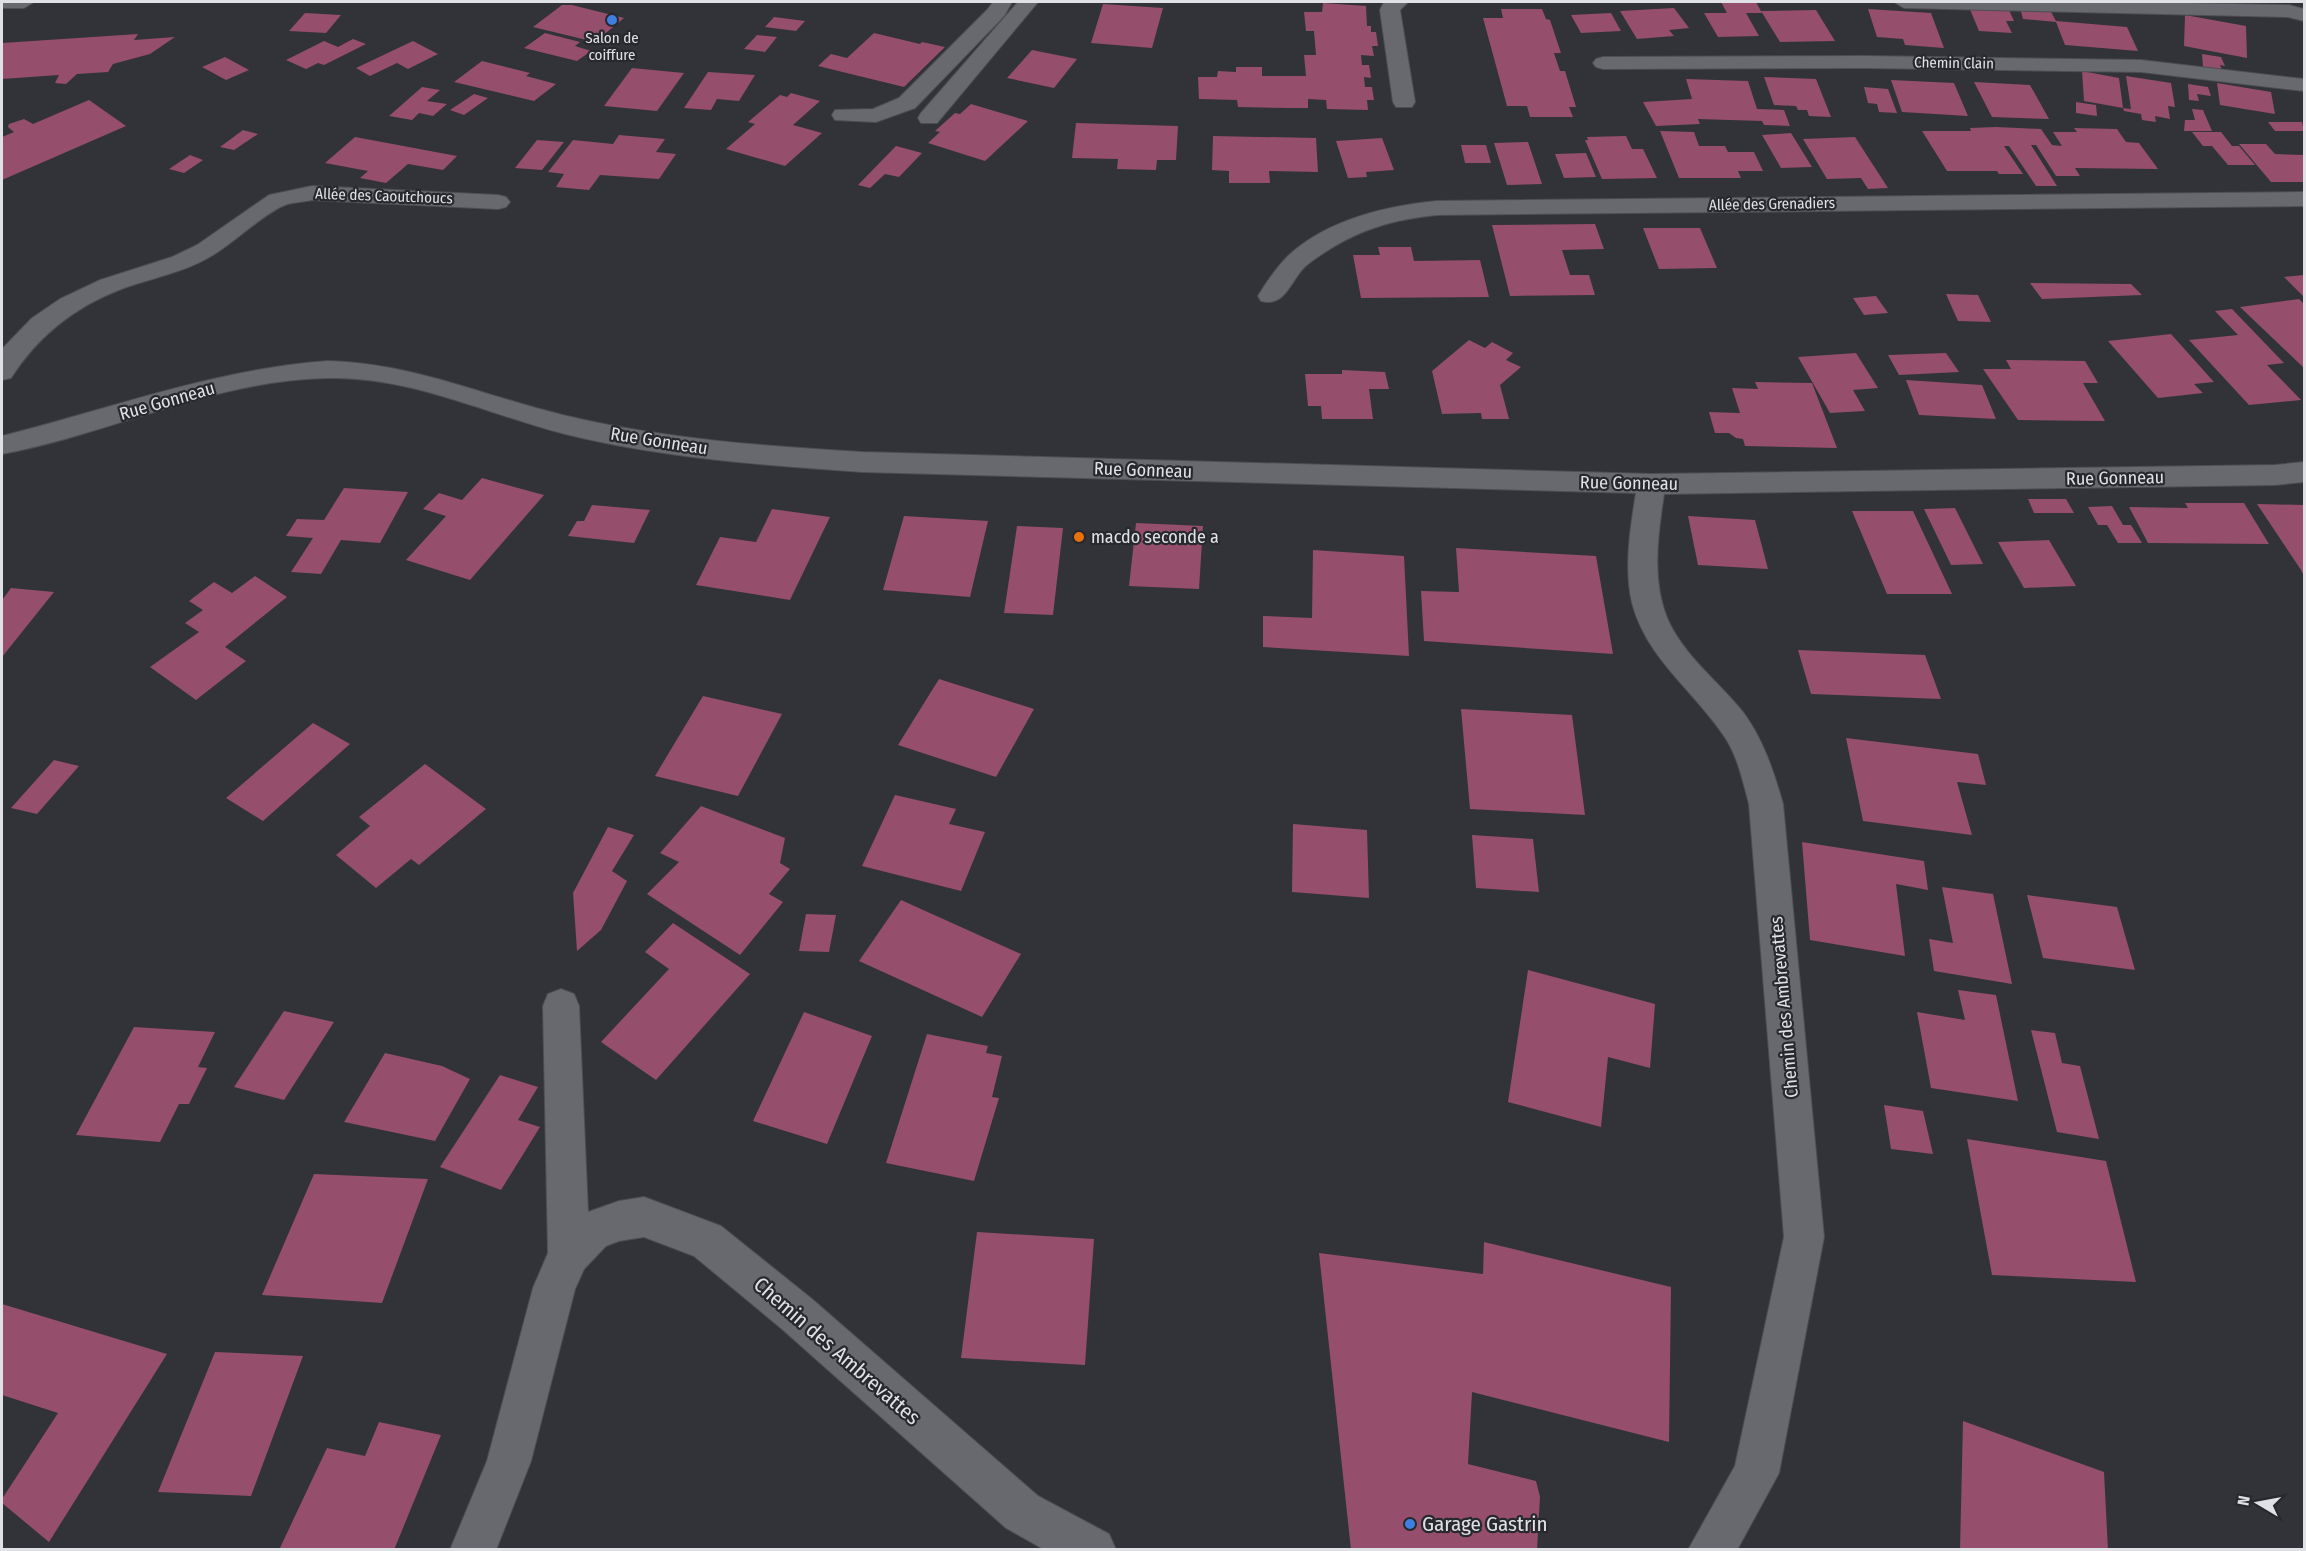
<svg xmlns="http://www.w3.org/2000/svg" width="2306" height="1551" font-family="'Fira Sans Condensed',sans-serif">
<style>
.building{fill:#954e6b}
.lines{fill:none;stroke-linecap:round;stroke-linejoin:round}
.minor-casing{stroke:#4d4e52;stroke-width:2}
.minor{fill:#67696e;fill-rule:evenodd}
.shop-dot{fill:#3f7fe0;stroke:#27292e;stroke-width:2}
.food-dot{fill:#e8710a;stroke:#27292e;stroke-width:2}
.labels{text-anchor:middle;stroke-width:4.5;stroke-linejoin:round;paint-order:stroke}
.far-poi-label{font-size:15px;fill:#e0e1e4;stroke:#27292e}
.far-street-label{font-size:15px;fill:#e0e1e4;stroke:#27292e}
.street-label{font-size:18px;fill:#e0e1e4;stroke:#27292e}
.poi-label{font-size:18px;fill:#e0e1e4;stroke:#27292e;text-anchor:start}
.near-street-label{font-size:21px;fill:#e0e1e4;stroke:#27292e}
.near-poi-label{font-size:21px;fill:#e0e1e4;stroke:#27292e;text-anchor:start}
</style>
<rect width="100%" height="100%" fill="#313338"/>
<!-- building -->
<path class="building" d="M1721,2H1756L1762,13H1746L1759,36L1718,37L1704,13H1727Z
M1323,3L1366,6L1367,26H1371V32H1376L1378,46H1372L1374,56L1361,55L1362,65H1369L1371,78L1364,77L1365,87H1372L1374,100H1367L1368,110L1327,109L1326,100L1308,99V108H1289L1238,107L1237,100L1199,99L1198,77H1217L1218,71L1236,72V67H1262V76H1306L1304,55H1316L1314,31H1306L1304,12H1322Z
M1103,4L1163,8L1152,48L1091,43Z
M562,5H572L624,18L595,42L533,27Z
M1969,7L2009,10L2014,21H2006L2012,33L1979,31Z
M1674,8L1689,28L1669,30L1674,36L1637,39L1620,11Z
M2020,8L2050,10L2056,21L2127,27L2138,51L2065,45L2056,22L2023,19Z
M1501,9H1542L1546,19L1550,20L1561,53H1554L1560,71H1565L1576,107H1569L1573,117H1530L1527,106H1507L1483,18H1503Z
M1868,9L1931,13L1944,48L1905,45L1903,39L1877,37Z
M1816,10L1835,41L1780,42L1761,11Z
M305,13L341,15L326,33L289,31Z
M1611,13L1621,31L1581,33L1571,15Z
M2185,15L2246,26L2247,58L2184,46Z
M774,17L805,21L796,31L765,27Z
M545,33L580,42L575,46L591,51L577,61L524,48Z
M874,33L920,44L922,42L945,47L904,87L818,66L831,54L847,58Z
M138,34L134,40L175,37L150,54L113,64L108,72L77,74L66,84L55,83L59,75L2,79V43Z
M757,35L777,37L765,52L744,49Z
M353,39L366,44L324,65L318,63L306,69L286,60L324,41L338,47Z
M413,41L438,54L408,69L397,63L370,76L356,68Z
M1032,50L1077,59L1054,88L1007,78Z
M2202,54L2221,57L2225,66L2220,65L2222,70L2203,67Z
M225,57L249,70L226,80L202,67Z
M482,61L530,73L526,76L556,84L534,101L454,82Z
M632,68L684,73L657,111L604,106Z
M2082,71L2119,78L2123,108L2084,101Z
M708,72L755,75L739,101L717,99L711,110L684,108Z
M2126,76L2171,83L2175,107L2168,106L2170,119L2155,116L2156,122L2142,120L2141,114L2124,111L2123,108L2131,109Z
M1764,77L1816,79L1831,117L1809,116L1807,110H1798L1796,106L1774,105Z
M1686,79L1748,81L1757,109L1784,110L1790,126L1764,125L1762,121L1698,119L1700,124L1656,126L1643,102L1692,99Z
M1891,80L1954,83L1968,116L1902,112Z
M1974,82L2030,85L2049,119L1992,117Z
M2217,83L2271,92L2275,114L2220,105Z
M2188,84L2208,87L2211,96L2197,94L2199,101L2189,100Z
M422,87L440,90L427,101L447,104L433,116L419,113L412,120L389,116Z
M1864,87L1888,89L1897,113L1879,112L1877,104L1868,103Z
M791,93L820,101L793,125L822,133L785,166L726,149L755,124L748,122L780,95L787,97Z
M474,94L488,98L464,115L450,110Z
M89,100L126,126L2,180V137L14,132L8,127L9,124L24,119L33,124Z
M2076,102L2096,105L2097,116L2076,113Z
M971,104L1028,121L985,161L928,143L940,132L935,131L955,113L960,114Z
M2192,109L2203,110L2212,131H2184L2185,120H2195Z
M2268,122H2302L2304,131H2275Z
M1076,123L1178,126L1176,160H1157L1156,170L1117,169L1118,159L1072,158Z
M1996,127L2041,129L2052,145L2062,146L2053,132H2077L2074,128L2117,129L2126,142L2139,143L2158,169L2075,168L2080,176H2056L2036,145H2031L2057,186H2036L2009,146H2004L2023,174H1999L1997,171H1947L1922,131H1971L1970,128Z
M243,130L258,134L234,150L220,147Z
M1660,131L1694,132L1699,146H1725L1728,152H1754L1763,171H1738L1741,178H1679Z
M2192,132H2221L2232,146H2239L2255,165H2228L2212,146H2203Z
M1791,133L1812,167L1781,168L1762,135Z
M619,135L665,139L656,152L676,154L659,179L600,175L589,190L556,187L564,174L548,172L573,140L613,144Z
M1213,136L1316,138L1318,172L1269,171L1270,183H1229V171L1212,170Z
M1626,136L1632,149H1643L1657,178L1602,179L1585,140H1588L1587,137Z
M355,137L457,156L443,170L408,164L386,183L360,178L368,171L325,163Z
M1855,137L1888,188L1868,189L1861,178L1827,179L1803,139Z
M1382,138L1394,170L1366,172L1367,177L1348,178L1336,141Z
M537,140L564,142L542,170L515,168Z
M1528,142L1542,184L1507,185L1494,143Z
M2239,144H2266L2275,154L2304,155V182H2271Z
M1461,145H1486L1491,163H1465Z
M896,146L922,153L899,177L885,174L870,188L858,185Z
M1586,153L1596,177L1564,178L1555,154Z
M190,155L203,160L184,173L169,169Z
M1595,224L1604,249L1562,250L1570,275H1589L1595,295L1510,296L1492,225Z
M1643,228H1700L1717,268L1659,269Z
M1378,247H1411L1414,261L1480,260L1489,297L1361,298L1353,255H1380Z
M2304,275V297L2284,277Z
M2030,283L2131,284L2142,295L2042,299Z
M1946,294L1978,295L1991,322L1958,321Z
M1876,296L1888,313L1864,315L1853,298Z
M2299,299L2304,304V368L2240,307Z
M2232,309L2284,363L2267,365L2301,400L2249,405L2189,340L2238,335L2215,311Z
M2171,334L2214,382L2194,384L2203,393L2158,398L2108,341Z
M1469,340L1485,348L1492,342L1513,353L1506,360L1521,367L1500,385L1509,419H1482L1481,413L1442,414L1432,371Z
M1856,353L1878,388L1853,390L1865,411L1830,413L1798,357Z
M1946,353L1959,372L1899,375L1888,355Z
M2006,360L2085,361L2098,383H2083L2105,421L2018,420L1983,369H2011Z
M1342,370L1385,372L1389,389H1369L1373,419H1322L1321,406H1308L1305,374H1342Z
M1906,380L1982,385L1996,419L1919,415Z
M1755,382L1812,383L1837,448L1745,446L1743,439L1736,438L1729,433H1715L1709,412L1740,413L1732,388L1758,389Z
M482,478L544,495L470,580L406,560L446,516L423,509L439,493L462,500Z
M344,488L408,492L380,543L341,540L321,574L291,572L313,538L286,536L297,519L324,520Z
M2028,499H2066L2074,513H2034Z
M2185,503H2244L2269,544L2148,543L2129,507L2188,508Z
M2257,504L2304,505V576L2301,570Z
M592,505L650,510L634,543L568,536L577,521H584Z
M2112,506L2123,525H2131L2142,543H2118L2107,525H2098L2088,507Z
M1955,508L1983,564L1951,565L1924,509Z
M772,509L830,517L790,600L696,585L720,537L756,542Z
M1852,511H1913L1952,594H1887Z
M904,516L988,521L970,597L883,590Z
M1688,516L1755,520L1768,569L1698,565Z
M1136,523L1203,526L1199,589L1129,586Z
M1017,526L1063,528L1053,615L1004,613Z
M2049,540L2076,586L2024,588L1998,542Z
M1456,548L1596,556L1613,654L1424,641L1421,591L1459,592Z
M1313,550L1404,556L1409,656L1263,647V616L1312,618Z
M255,576L287,597L225,647L246,661L196,700L150,667L199,632L185,623L203,610L189,601L214,582L232,593Z
M11,588L54,592L2,657V600Z
M1798,650L1925,655L1941,699L1811,694Z
M939,679L1034,709L996,777L898,745Z
M703,696L782,714L738,796L655,776Z
M1461,709L1572,715L1585,815L1470,809Z
M313,723L350,744L263,821L226,798Z
M1846,738L1978,754L1986,785L1957,782L1972,835L1863,821Z
M54,760L79,766L37,814L11,808Z
M425,764L486,809L419,865L411,859L376,888L336,855L370,826L359,817Z
M895,795L956,809L949,824L985,832L961,891L862,866Z
M701,806L785,838L780,863L790,869L769,894L783,902L740,955L647,894L679,862L660,853Z
M1293,824L1367,830L1369,898L1292,892Z
M608,827L634,835L612,871L627,881L601,930L577,951L573,893Z
M1472,835L1533,839L1539,892L1476,888Z
M1802,842L1924,861L1928,890L1896,884L1905,956L1810,940Z
M1942,887L1993,894L2012,984L1934,971L1929,939L1953,943Z
M2027,895L2117,907L2135,970L2043,958Z
M901,900L1021,954L982,1017L859,961Z
M806,914L836,915L829,952L799,951Z
M673,923L750,974L656,1080L601,1042L669,969L645,952Z
M1528,970L1655,1004L1650,1068L1608,1057L1601,1127L1508,1102Z
M1958,990L1996,995L2018,1101L1931,1088L1917,1012L1965,1020Z
M284,1011L334,1022L284,1100L234,1087Z
M804,1012L872,1036L827,1144L753,1121Z
M134,1027L215,1032L198,1067L207,1068L189,1104H179L160,1142L76,1135Z
M2031,1030L2055,1033L2062,1063L2080,1066L2099,1139L2057,1132Z
M927,1034L988,1046L986,1053L1002,1056L992,1097L999,1098L974,1181L886,1163Z
M385,1053L442,1066L470,1079L435,1141L344,1122Z
M500,1075L538,1087L518,1120L540,1127L501,1190L440,1167Z
M1884,1105L1923,1111L1933,1154L1891,1149Z
M1967,1139L2106,1161L2136,1282L1992,1275Z
M314,1174L428,1179L382,1303L262,1295Z
M977,1232L1094,1239L1085,1365L961,1358Z
M1484,1242L1671,1287L1669,1442L1472,1392L1468,1464L1536,1481L1540,1497L1537,1550H1351L1319,1253L1483,1274Z
M2,1304L167,1354L49,1542L2,1503V1499L58,1413L2,1395Z
M215,1352L303,1356L251,1496L158,1492Z
M1963,1421L2104,1472L2108,1550H1960Z
M379,1422L441,1435L394,1550H279L327,1448L365,1456Z"/>
<g class="lines">
<!-- minor casing -->
<g class="minor-casing">
<path id="minor" d="M2,2H34L24,8H2Z
M993,2H1012L1004,16L915,108L876,122L835,120L832,115L835,110L873,109L899,98L988,9Z
M1018,2H1038L937,123H921L918,118L921,113Z
M1384,2H1408L1400,10L1415,102L1412,107H1396L1393,102L1380,10Z
M1894,2H2136L2289,5L2304,9V21L2288,17L1904,8Z
M1866,56L2141,60L2304,79V91L2141,72L1866,68L1603,69L1596,67L1593,63L1596,59L1603,57Z
M312,186L498,195L506,197L510,202L506,207L498,209L312,200C303,202 293,202 285,205C263,214 235,242 213,255C184,273 150,278 119,290C73,308 37,337 11,378L2,380L3,348L32,318L60,299L100,280L172,257L197,245L269,195Z
M2304,192V206L1437,215C1386,220 1349,233 1308,264C1291,277 1287,308 1261,301L1258,296C1266,283 1277,267 1288,256C1328,219 1386,206 1437,201Z
M328,361C413,363 486,397 567,416C664,439 763,446 862,452L1652,474L2275,465L2304,462V482L2275,485L1664,494C1658,534 1651,581 1668,620C1684,656 1719,682 1743,712C1763,739 1774,772 1783,804L1824,1237L1779,1473L1737,1550H1688L1735,1466L1784,1237L1749,804C1743,782 1738,758 1726,739C1696,692 1647,660 1632,603C1624,568 1630,529 1636,493L862,472C763,465 662,458 565,434C487,414 410,376 328,378C214,380 111,434 2,454V436C110,409 215,369 328,361Z
M561,989L574,994L579,1006L588,1212L619,1201L644,1197L721,1226L812,1299L1038,1496L1109,1534L1116,1550H1045L1006,1528L782,1329L694,1256L644,1237L619,1241L606,1246L584,1269L575,1289L531,1461L496,1550H450L487,1461L533,1288L548,1253L543,1006L548,994Z"/>
</g>
<!-- minor -->
<use href="#minor" class="minor"/>
</g>
<!-- markers -->
<g class="shop-dot">
<circle cx="612" cy="20" r="6"/>
<circle cx="1410" cy="1524" r="6"/>
</g>
<circle class="food-dot" cx="1079" cy="537" r="6"/>
<g class="labels">
<!-- far-poi labels -->
<g class="far-poi-label">
<text x="612" y="43">Salon de<tspan x="612" dy="17">coiffure</tspan></text>
</g>
<!-- far-street labels -->
<g class="far-street-label">
<text transform="translate(1954 63) rotate(1)" y="5">Chemin Clain</text>
<text transform="translate(384 196) rotate(2)" y="5">Allée des Caoutchoucs</text>
<text transform="translate(1772 204) rotate(-1)" y="5">Allée des Grenadiers</text>
</g>
<!-- street labels -->
<g class="street-label">
<text transform="translate(167 401) rotate(-16)" y="6">Rue Gonneau</text>
<text transform="translate(659 441) rotate(9)" y="6">Rue Gonneau</text>
<text transform="translate(1143 470) rotate(2)" y="6">Rue Gonneau</text>
<text transform="translate(2115 478) rotate(-1)" y="6">Rue Gonneau</text>
<text transform="translate(1629 483) rotate(1)" y="6">Rue Gonneau</text>
<text transform="translate(1784 1007) rotate(-95)" y="6">Chemin des Ambrevattes</text>
</g>
<!-- poi labels -->
<g class="poi-label">
<text x="1091" y="543">macdo seconde a</text>
</g>
<!-- near-street labels -->
<g class="near-street-label">
<text transform="translate(837 1351) rotate(41)" y="7">Chemin des Ambrevattes</text>
</g>
<!-- near-poi labels -->
<g class="near-poi-label">
<text x="1422" y="1531">Garage Gastrin</text>
</g>
</g>
<!-- border -->
<rect width="2306" height="1551" fill="none" stroke="#e0e1e4" stroke-width="6"/>
<!-- north arrow -->
<g transform="translate(2258 1503) rotate(280)" stroke="#27292e" stroke-width="4.5" paint-order="stroke">
<path d="M0-4.5L10 22L0 15L-10 22Z" fill="#e0e1e4"/>
<text y="-9" font-size="16" font-weight="bold" text-anchor="middle" fill="#e0e1e4">N</text>
</g>
</svg>
